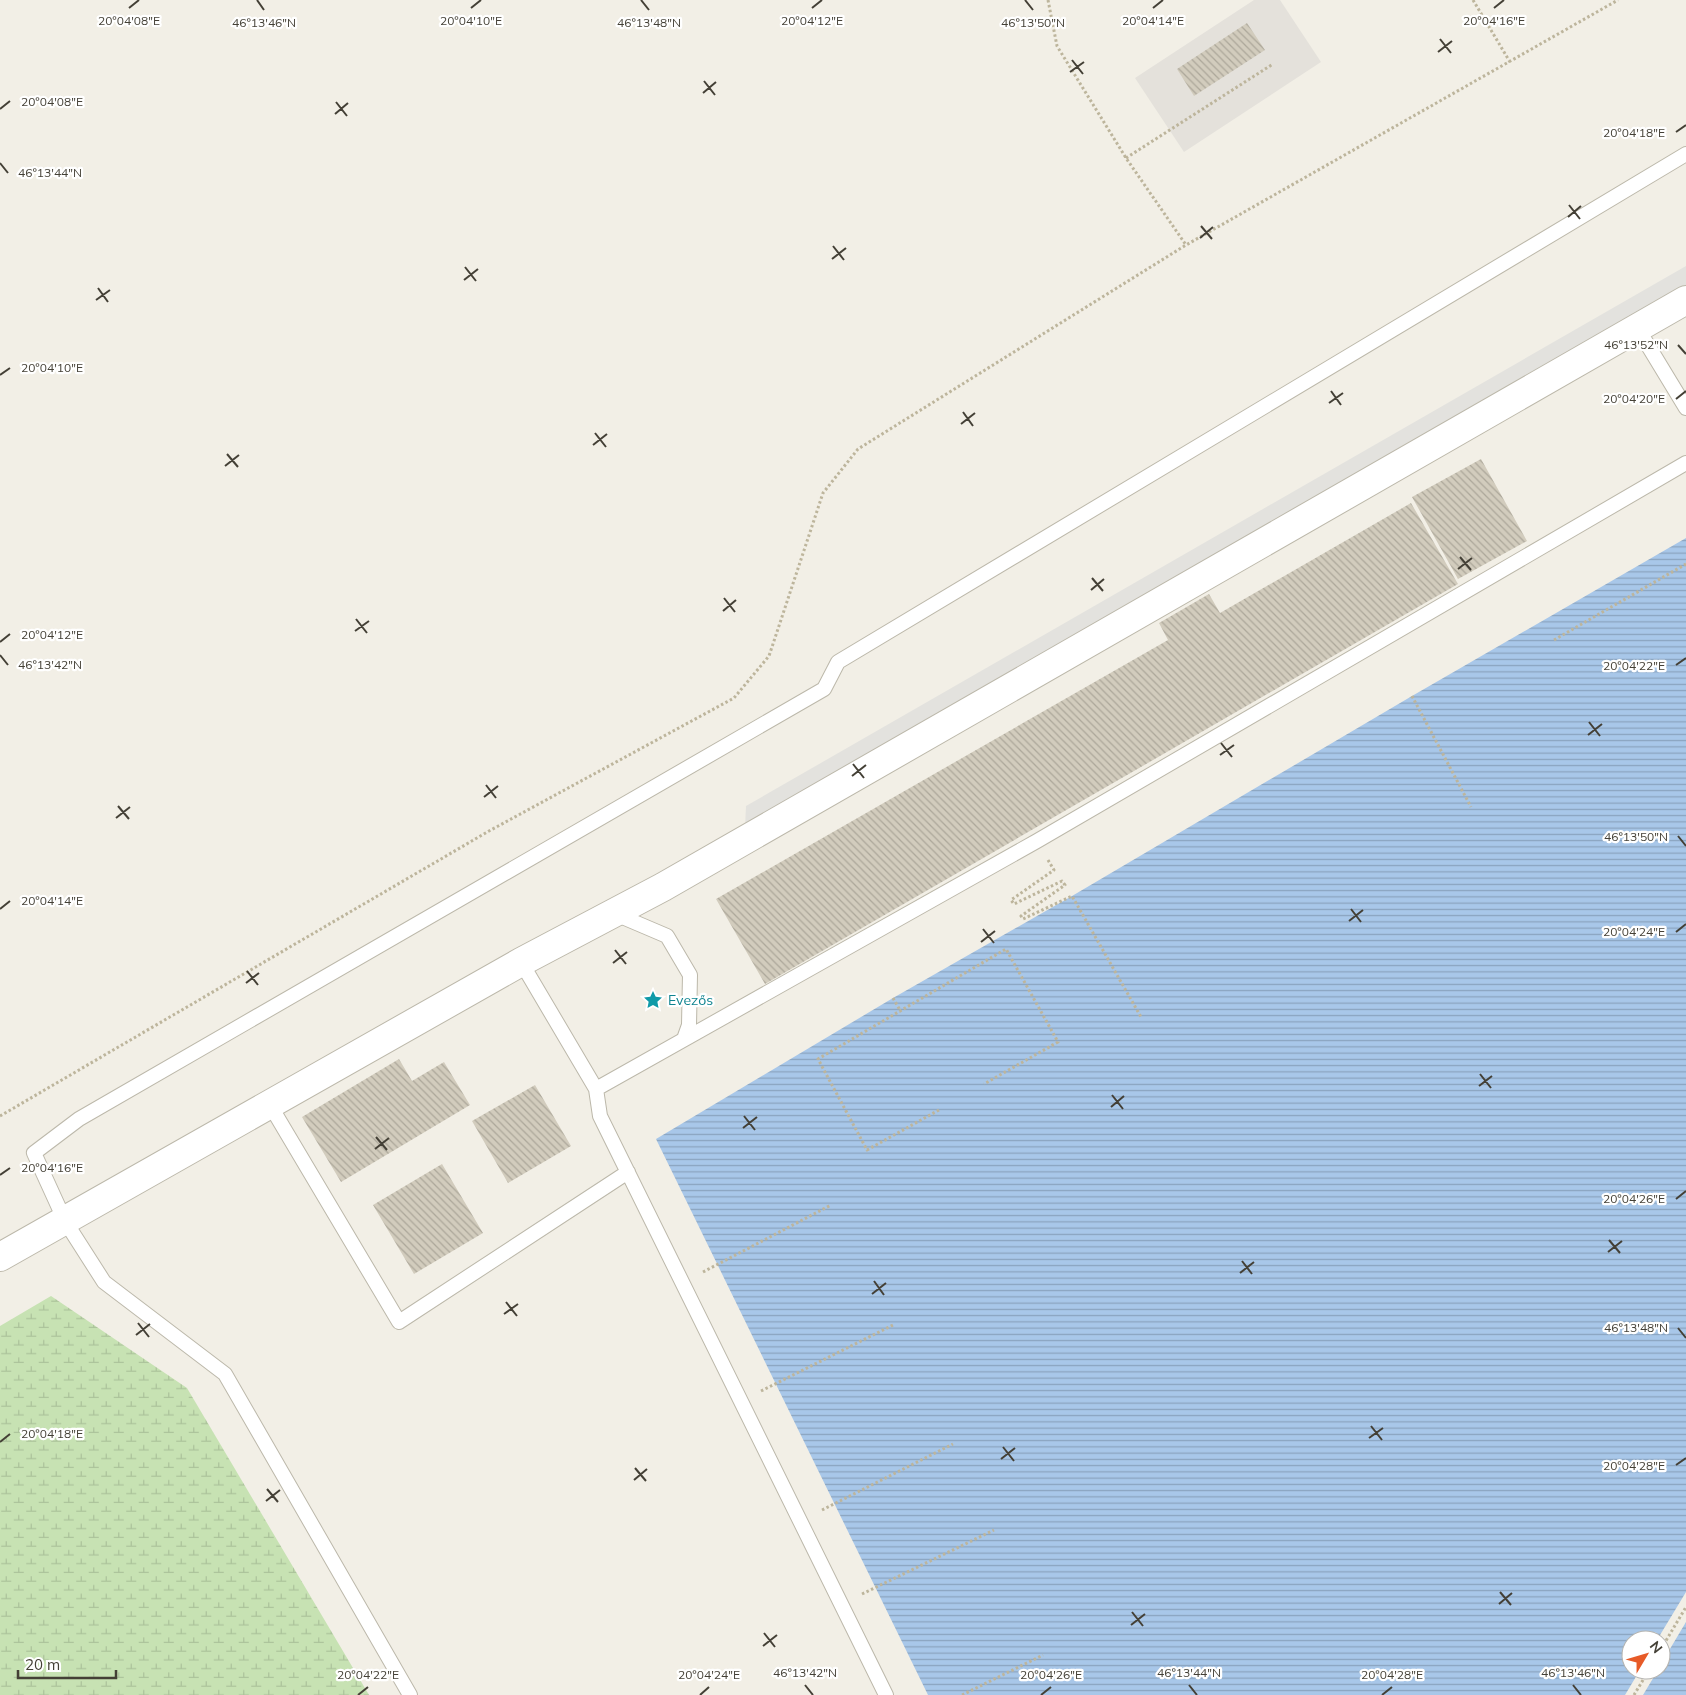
<svg xmlns="http://www.w3.org/2000/svg" width="1686" height="1695" font-family="Mulish,sans-serif">
<style>
.industrial{fill:#e4e1db}
.wetland{fill:url(#wetland-marsh)}
.parking{fill:#e3e2de}
.water{fill:url(#water-rules);fill-rule:evenodd}
.pier{fill:#f2efe6}
.building{fill:url(#building-back-hatch)}
.lines{fill:none;stroke-linecap:round;stroke-linejoin:round}
.lane-casing{stroke:#bcb8aa;stroke-width:16}
.street-casing{stroke:#bcb8aa;stroke-width:30}
.path{stroke:#bdb59c;stroke-width:3;stroke-dasharray:2.5 2.5;stroke-linecap:butt}
.lane{stroke:#fff;stroke-width:14}
.street{stroke:#fff;stroke-width:28}
.ticks{fill:none;stroke:#444036;stroke-width:2}
.labels{text-anchor:middle;stroke-width:4.5;stroke-linejoin:round;paint-order:stroke}
.culture-label{font-size:14px;fill:#0d838f;stroke:#fff;text-anchor:start}
.ticks-label{font-size:12px;text-anchor:middle;fill:#444036;stroke:#fff;stroke-width:4.5;stroke-linejoin:round;paint-order:stroke}
</style>
<defs>
<pattern id="wetland-marsh" width="20" height="14" patternUnits="userSpaceOnUse" patternTransform="scale(1.25)"><rect width="20" height="14" fill="#c7e2b3"/><path d="M1 5h8M5 5V1M11 12h8M15 12V8" fill="none" stroke="#acc39b"/></pattern>
<pattern id="water-rules" width="6" height="5" patternUnits="userSpaceOnUse" patternTransform="scale(1.25)"><rect width="6" height="5" fill="#a8c7e9"/><path d="M0 2.5h6" fill="none" stroke="#8aa3be"/></pattern>
<pattern id="building-back-hatch" width="6" height="6" patternUnits="userSpaceOnUse" patternTransform="scale(1.25)"><rect width="6" height="6" fill="#d2ccbd"/><path d="M-1 5l2 2M0 0l6 6M5-1l2 2" fill="none" stroke="#aca79a"/></pattern>
</defs>
<rect width="100%" height="100%" fill="#f2efe6"/>
<!-- industrial -->
<path class="industrial" d="M1254,0H1280L1321,62L1184,152L1135,78Z"/>
<!-- wetland -->
<path class="wetland" d="M51,1296L187,1388L369,1695H0V1326Z"/>
<!-- parking -->
<path class="parking" d="M1686,266V288L745,828L746,806Z"/>
<!-- water -->
<path class="water" d="M1686,538V1695H928L656,1139L893,998L1072,896L1412,696ZM1631,1640H1661V1670H1631Z"/>
<!-- pier -->
<path class="pier" d="M1686,1592V1622L1661,1664V1640H1657Z
M1640,1670H1658L1643,1695H1625Z"/>
<!-- building -->
<path class="building" d="M1247,23L1265,50L1194,96L1177,69Z
M1481,459L1527,541L1458,579L1412,497Z
M1411,503L1458,584L765,984L716,899L1168,640L1159,623L1209,594L1220,613Z
M399,1059L412,1081L444,1062L470,1105L341,1182L302,1117Z
M535,1085L571,1146L508,1183L472,1121Z
M442,1164L483,1233L414,1274L373,1205Z"/>
<g class="lines">
<!-- lane casing -->
<g class="lane-casing">
<path id="lane" d="M1638,329L1686,408
M613,913L667,936L690,975L689,1025L684,1039
M521,962L596,1089L600,1116L886,1695
M596,1089L1037,841L1686,463
M270,1105L399,1322L628,1172
M410,1695L225,1374L104,1282L65,1221L34,1153L79,1119L824,689L838,662L1686,154"/>
</g>
<!-- street casing -->
<g class="street-casing">
<path id="street" d="M0,1257L521,962L663,887L1686,300"/>
</g>
<!-- path -->
<path class="path" d="M1048,0L1057,46L1126,158L1186,245
M1473,0L1510,62
M1126,158L1273,64
M1554,640L1686,564
M1412,696L1471,807
M1048,860L1054,870L1011,900L1014,904L1062,881L1065,885L1021,916L1023,919L1072,896L1141,1017
M893,998L901,1012
M939,1110L867,1150L818,1059L1006,949L1058,1042L984,1084
M0,1116L489,831L734,698L769,656L823,493L858,449L1186,245L1618,0
M703,1272L831,1205
M761,1391L893,1325
M822,1510L953,1444
M862,1594L994,1530
M1661,1649L1686,1607
M962,1695L1043,1655
M1634,1695L1649,1670"/>
<!-- lane -->
<use href="#lane" class="lane"/>
<!-- street -->
<use href="#street" class="street"/>
</g>
<!-- ticks -->
<path class="ticks" d="M257,0L264,10M641,0L649,10M1025,0L1033,10M129,8L139,0M471,8L481,0M812,8L822,0M1153,8L1163,0M1494,8L1504,0M1440,39L1451,53M1438,52L1452,41M1072,60L1083,74M1070,72L1084,62M704,81L715,95M703,93L716,82M336,102L347,116M0,109L10,101M335,114L348,103M1676,132L1686,125M0,163L8,173M1569,205L1580,219M1568,217L1581,206M1201,226L1212,239M1200,238L1213,227M833,246L844,260M832,259L846,248M465,267L476,281M464,280L478,269M98,288L108,302M96,300L110,290M1678,345L1686,354M0,375L10,368M1331,391L1341,405M1676,399L1686,391M1329,403L1343,393M963,412L973,426M961,424L975,413M595,433L606,447M593,445L607,434M227,454L238,467M225,466L239,455M1460,557L1471,570M1458,569L1472,558M1092,578L1103,591M1091,590L1104,579M724,598L735,612M723,611L736,600M356,619L367,633M355,631L369,621M0,642L10,634M0,655L8,665M1676,665L1686,658M1589,722L1600,736M1588,735L1602,724M1221,743L1232,757M1220,755L1234,745M853,764L864,778M852,776L866,765M486,785L496,798M484,797L498,786M118,806L129,819M116,818L130,807M1678,836L1686,846M0,909L10,901M1351,909L1361,922M1349,921L1363,910M983,929L994,943M1676,932L1686,924M981,942L995,931M615,950L626,964M613,963L627,952M247,971L258,985M246,983L259,973M1480,1074L1491,1088M1479,1086L1492,1076M1112,1095L1123,1109M1111,1107L1124,1096M744,1116L755,1130M743,1128L757,1117M376,1137L387,1150M375,1149L389,1138M0,1175L10,1168M1676,1199L1686,1191M1609,1240L1620,1253M1608,1252L1622,1241M1242,1261L1252,1274M1240,1273L1254,1262M874,1281L884,1295M872,1294L886,1283M506,1302L517,1316M504,1314L518,1304M138,1323L149,1337M1678,1328L1686,1338M136,1335L150,1324M1371,1426L1382,1440M1369,1438L1383,1428M0,1442L10,1434M1003,1447L1014,1461M1001,1459L1015,1448M1676,1465L1686,1458M635,1468L646,1481M634,1480L647,1469M267,1489L278,1502M266,1501L280,1490M1500,1592L1511,1605M1499,1604L1512,1593M1132,1612L1143,1626M1131,1625L1145,1614M764,1633L775,1647M763,1646L777,1635M805,1685L813,1695M1189,1685L1197,1695M1573,1685L1581,1695M358,1695L368,1687M700,1695L709,1687M1041,1695L1051,1687M1382,1695L1392,1687"/>
<!-- icons -->
<defs>
<g id="sight-bare" transform="scale(1.5)"><path d="M0-6L1.8-2.2L6-1.7L2.9 1.2L3.7 5.4L0 3.3L-3.7 5.4L-2.9 1.2L-6-1.7L-1.8-2.2Z" fill="#0f9aa8" stroke="#fff" stroke-width="2.5" paint-order="stroke"/></g>
</defs>
<g fill-rule="evenodd">
<use href="#sight-bare" x="653" y="1000"/>
</g>
<g class="labels">
<!-- culture labels -->
<g class="culture-label">
<text x="668" y="1005">Evezős</text>
</g>
</g>
<g class="ticks-label">
<text x="129" y="25">20°04'08"E</text>
<text x="471" y="25">20°04'10"E</text>
<text x="812" y="25">20°04'12"E</text>
<text x="1153" y="25">20°04'14"E</text>
<text x="1494" y="25">20°04'16"E</text>
<text x="649" y="27">46°13'48"N</text>
<text x="1033" y="27">46°13'50"N</text>
<text x="264" y="27">46°13'46"N</text>
<text x="52" y="106">20°04'08"E</text>
<text x="1634" y="137">20°04'18"E</text>
<text x="50" y="177">46°13'44"N</text>
<text x="1636" y="349">46°13'52"N</text>
<text x="52" y="372">20°04'10"E</text>
<text x="1634" y="403">20°04'20"E</text>
<text x="52" y="639">20°04'12"E</text>
<text x="50" y="669">46°13'42"N</text>
<text x="1634" y="670">20°04'22"E</text>
<text x="1636" y="841">46°13'50"N</text>
<text x="52" y="905">20°04'14"E</text>
<text x="1634" y="936">20°04'24"E</text>
<text x="52" y="1172">20°04'16"E</text>
<text x="1634" y="1203">20°04'26"E</text>
<text x="1636" y="1332">46°13'48"N</text>
<text x="52" y="1438">20°04'18"E</text>
<text x="1634" y="1470">20°04'28"E</text>
<text x="805" y="1677">46°13'42"N</text>
<text x="1189" y="1677">46°13'44"N</text>
<text x="1573" y="1677">46°13'46"N</text>
<text x="368" y="1679">20°04'22"E</text>
<text x="709" y="1679">20°04'24"E</text>
<text x="1051" y="1679">20°04'26"E</text>
<text x="1392" y="1679">20°04'28"E</text>
</g>
<!-- north arrow -->
<g transform="translate(1646 1655) rotate(52)"><circle r="24" fill="#ffffff" stroke="#b4b3af"/>
<path d="M0-4L9 19L0 12L-9 19Z" fill="#e75b28"/>
<text y="-8" font-size="14" font-weight="bold" text-anchor="middle" fill="#444036">N</text>
</g>
<!-- scale -->
<path d="M18 1670v8h98v-8" fill="none" stroke="#444036" stroke-width="2.5"/>
<text x="25" y="1670" font-size="15" fill="#444036" stroke="#ffffff" stroke-width="4" paint-order="stroke">20 m</text>
</svg>
